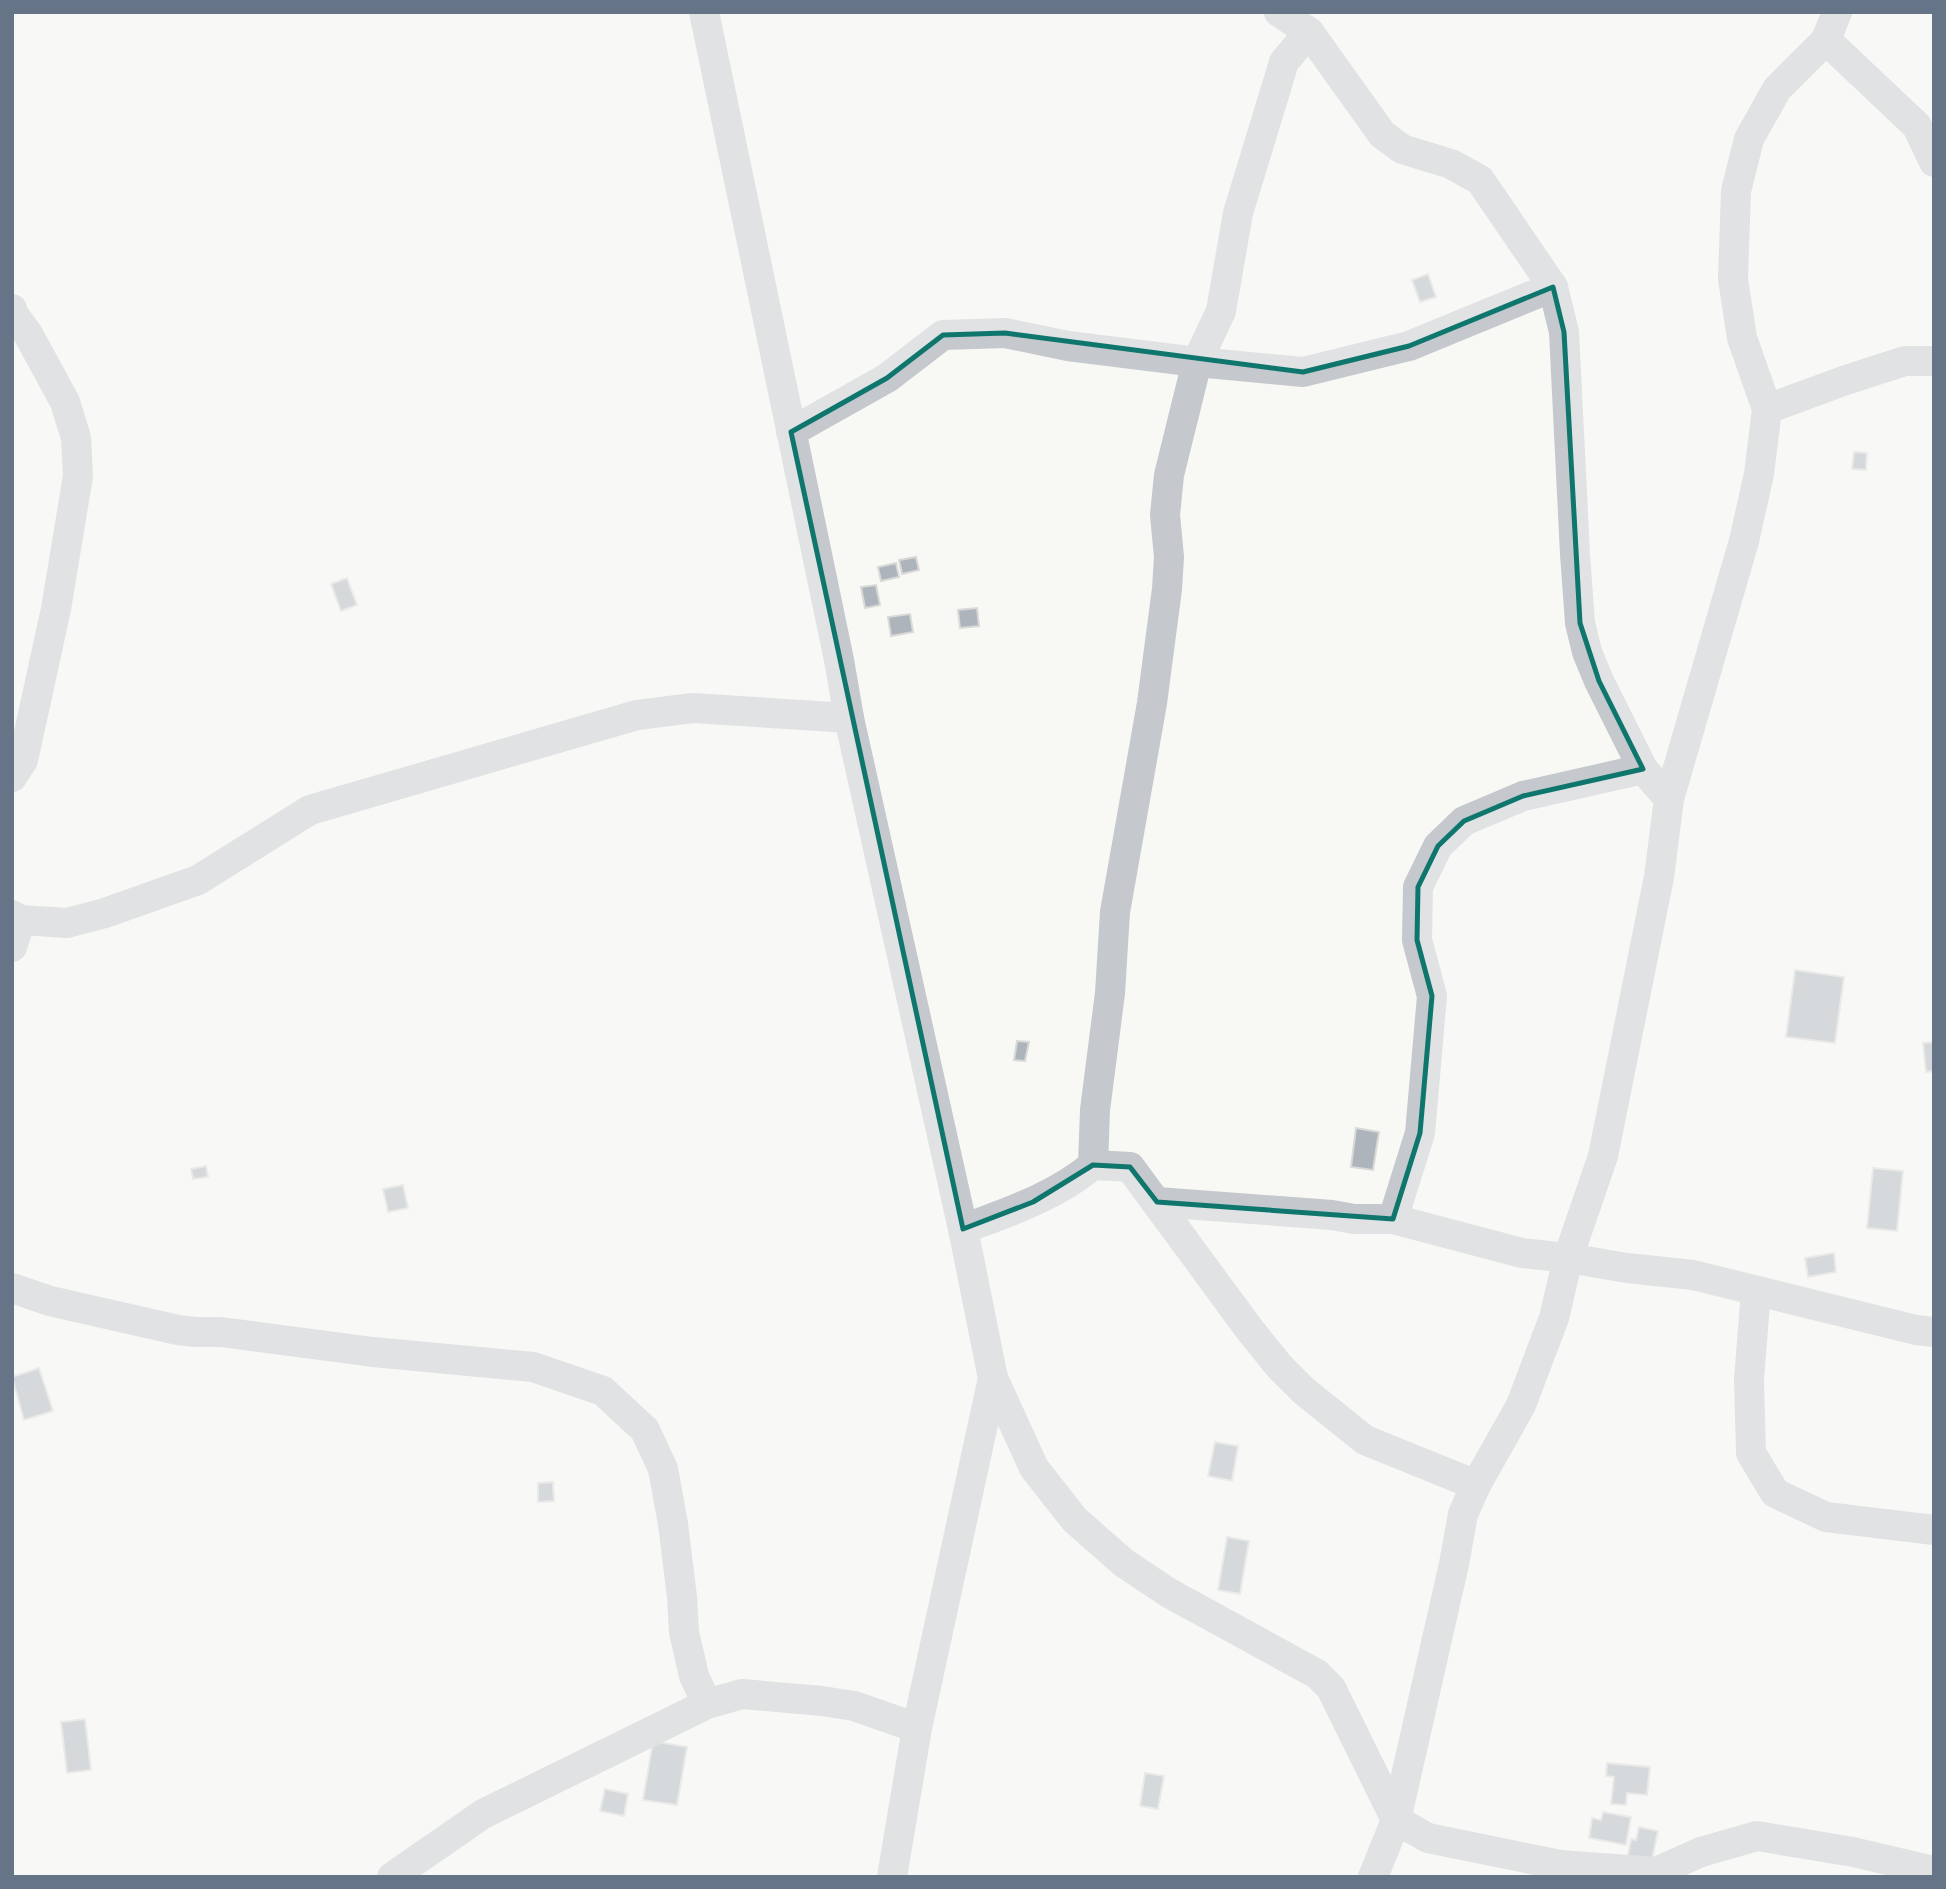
<svg xmlns="http://www.w3.org/2000/svg" width="1946" height="1889" viewBox="0 0 1946 1889" font-family="Poppins,sans-serif">
  <rect width="100%" height="100%" fill="#f8f8f5"/>
  <!-- building -->
  <g fill="#adb4bb" stroke="#d9d9d7" stroke-width="2">
    <path d="M1428,274l8,23 -16,5 -8,-22z"/>
    <path d="M1854,452l13,1 -1,17 -14,-1z"/>
    <path d="M916,557l3,13 -17,4 -3,-14z"/>
    <path d="M896,563l3,14 -18,4 -3,-14z"/>
    <path d="M347,578l10,27 -16,6 -10,-27z"/>
    <path d="M876,585l4,20 -15,3 -4,-21z"/>
    <path d="M977,608l2,18 -19,2 -2,-18z"/>
    <path d="M910,614l3,18 -22,4 -3,-19z"/>
    <path d="M1795,970l49,7 -9,66 -49,-6z"/>
    <path d="M1017,1041l12,1 -4,19 -11,-1z"/>
    <path d="M1934,1042v29l-8,1 -3,-29z"/>
    <path d="M1356,1128l23,4 -6,38 -22,-3z"/>
    <path d="M206,1166l2,11 -15,2 -2,-10z"/>
    <path d="M1873,1168l30,3 -6,60 -30,-3z"/>
    <path d="M403,1185l5,23 -20,4 -5,-23z"/>
    <path d="M1834,1253l2,19 -28,5 -3,-19z"/>
    <path d="M39,1368l14,43 -29,9 -12,-43z"/>
    <path d="M1215,1442l23,4 -6,35 -24,-5z"/>
    <path d="M553,1482l1,19 -16,1v-19z"/>
    <path d="M1227,1537l22,4 -9,53 -22,-4z"/>
    <path d="M85,1719l6,51 -24,3 -6,-51z"/>
    <path d="M653,1741l34,6 -10,58 -34,-5z"/>
    <path d="M1607,1763l43,4 -3,28 -20,-2 -1,12 -15,-1 3,-27 -8,-1z"/>
    <path d="M1145,1773l19,3 -6,33 -18,-3z"/>
    <path d="M605,1789l23,5 -4,22 -24,-5z"/>
    <path d="M1603,1812l28,5 -5,28 -37,-7 3,-20 9,2z"/>
    <path d="M1639,1827l19,4 -7,34 -24,-5 4,-21 5,1z"/>
  </g>
  <g fill="none" stroke-linecap="round" stroke-linejoin="round">
    <!-- minor -->
    <g stroke="#c5c8cc" stroke-width="30">
      <path d="M704,12l135,648 10,58 114,511 30,149 41,90 41,52 49,43 45,30 148,81 14,14 65,132 32,18 132,27 96,7 45,-20 56,-16 96,16 81,19"/>
      <path d="M1279,12l30,20 73,102 20,15 49,15 29,16 73,107 11,45 11,222 5,69 7,29 12,29 44,88 26,30"/>
      <path d="M1826,40l91,86 17,36"/>
      <path d="M12,309l2,6 14,19 37,68 11,36 2,38 -22,133 -33,151 -11,17"/>
      <path d="M1767,409l79,-29 59,-19h29"/>
      <path d="M791,432l96,-54 56,-43 62,-2 63,13 129,16 106,10 106,-26 144,-59"/>
      <path d="M12,915l9,5 46,3 38,-10 93,-33 112,-70 327,-95 56,-7 156,10"/>
      <path d="M12,947l9,-27"/>
      <path d="M1093,1165l2,-55 15,-117 5,-81 37,-209 15,-114 2,-32 -4,-42 4,-40 28,-113 24,-51 17,-98 46,-151 25,-30"/>
      <path d="M1157,1202l175,13 22,4h39l129,34 46,5 59,10 66,7 223,55 18,2"/>
      <path d="M1393,1219l27,-86 12,-137 -15,-56 1,-53 20,-41 26,-25 59,-25 120,-27"/>
      <path d="M963,1229c45,-17 92,-32 130,-64l37,2 120,163 29,36 25,25 61,49 111,45"/>
      <path d="M12,1288l38,13 128,29 17,2h26l152,20 160,15 70,24 42,39 18,39 10,55 9,73 2,35 10,44 13,28"/>
      <path d="M1756,1291l-7,88 2,74 24,40 51,24 108,13"/>
      <path d="M392,1877l91,-63 224,-110 35,-10 80,7 32,5 63,22"/>
      <path d="M892,1877l25,-149 76,-350"/>
      <path d="M1373,1877l23,-57 58,-256 9,-50 13,-29 45,-80 33,-87 14,-60 35,-102 56,-279 10,-78 75,-258 15,-67 8,-65 -25,-71 -9,-59 3,-88 13,-52 28,-50 49,-49 11,-28"/>
    </g>
  </g>
  <!-- marked area -->
  <path d="M0 0H1946V1889H0ZM1553,287l11,45 16,291 19,58 44,88 -120,27 -59,25 -26,25 -20,41 -1,53 15,56 -12,137 -27,86 -236,-17 -27,-35 -37,-2 -60,37 -70,27 -172,-797 96,-54 56,-43 62,-2 298,39 106,-26z" fill="#f8f8f5" fill-opacity=".55" fill-rule="evenodd"/>
  <path fill="none" stroke="#0f766e" stroke-width="5" stroke-linejoin="round" d="M1553,287l11,45 16,291 19,58 44,88 -120,27 -59,25 -26,25 -20,41 -1,53 15,56 -12,137 -27,86 -236,-17 -27,-35 -37,-2 -60,37 -70,27 -172,-797 96,-54 56,-43 62,-2 298,39 106,-26z"/>
  <!-- border -->
  <rect width="1946" height="1889" fill="none" stroke="#657587" stroke-width="28"/>
</svg>
